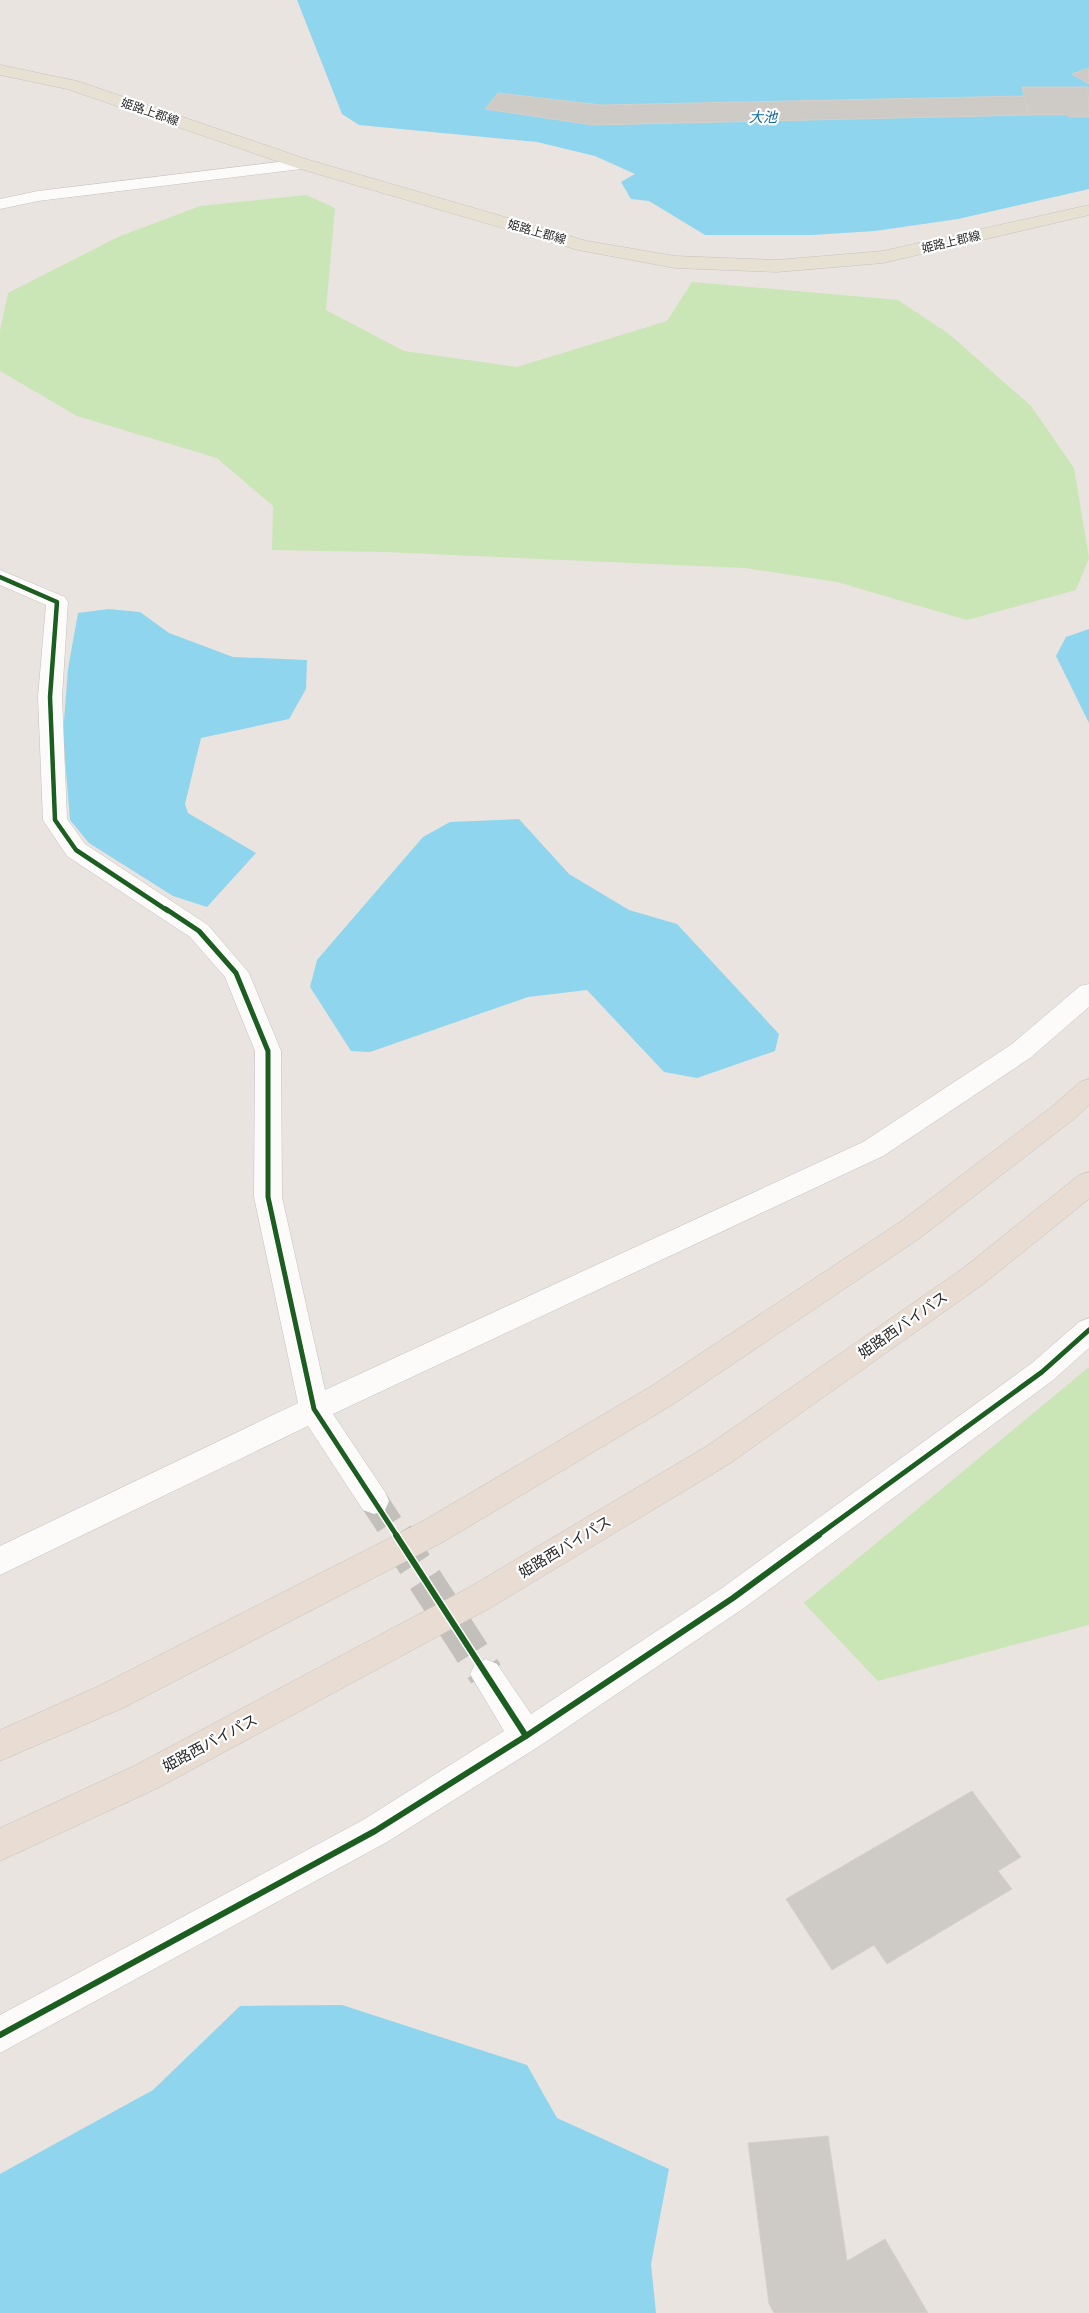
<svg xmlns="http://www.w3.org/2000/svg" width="1089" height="2313" viewBox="0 0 1089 2313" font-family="'Nunito Sans','Noto Sans JP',sans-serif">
  <rect width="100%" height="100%" fill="#e9e4df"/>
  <!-- green -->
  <g fill="#cae5b6">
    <path d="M306,195l29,13 -9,102 78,41 113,16 150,-46 25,-39 206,18 51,34 82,72 43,62 15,90 -13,32 -109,30 -130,-38 -92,-14 -360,-16 -113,-2 1,-44 -56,-48 -140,-42 -77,-45v-40l8,-38 110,-56 82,-31z"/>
    <path d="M1089,1367v258l-211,56 -74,-78z"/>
  </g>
  <!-- water -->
  <g fill="#8fd5ee">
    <path d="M297,0h792v189l-131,30 -83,12 -63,4h-107l-56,-34 -18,-2 -10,-17 14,-8 -40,-18 -58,-14 -178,-17 -17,-11z"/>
    <path d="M109,609l31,3 29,21 64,24 74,3 -1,29 -17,30 -88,19 -16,66 3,9 68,40 -49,54 -34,-11 -84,-53 -19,-23 -7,-86 5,-65 10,-56z"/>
    <path d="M1089,629v94l-33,-67 10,-19z"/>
    <path d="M519,819l50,55 60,36 48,14 102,110 -4,17 -78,27 -33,-6 -77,-82 -59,7 -158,55 -19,-1 -41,-64 7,-27 106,-123 27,-15z"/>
    <path d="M342,2005l185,60 30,53 112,51 -18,95 5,49h-656v-139l153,-84 87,-84z"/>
  </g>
  <!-- building -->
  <g fill="#cecac6" stroke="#d4d0cb">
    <path d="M1089,68v16l-17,-10z"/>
    <path d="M1022,87h66l1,30h-20l-1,-2h-39z"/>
    <path d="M498,93l103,12 423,-9 5,19 -436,10 -108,-16z"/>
    <path d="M972,1791l49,66 -23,14 14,18 -125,75 -13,-19 -42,25 -46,-71z"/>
    <path d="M828,2136l19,125 38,-22 43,74h-154l-5,-9 -21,-161z"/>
  </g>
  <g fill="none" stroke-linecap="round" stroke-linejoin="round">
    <!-- minor-tunnel-far1 -->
    <path stroke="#c3bfbb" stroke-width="28" stroke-dasharray="28 14" stroke-linecap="butt" d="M374,1501l23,35"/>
    <!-- minor-tunnel -->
    <path stroke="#c3bfbb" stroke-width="35" stroke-dasharray="35 18" stroke-linecap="butt" d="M396,1535l90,139"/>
    <!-- minor casing -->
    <g stroke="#c2c0c1" stroke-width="1">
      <g id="minor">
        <path d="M303,159l6,1 3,4 -3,4 -271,33 -38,8v-10l38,-8z"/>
        <path d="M0,570l65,27 3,5 -6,95 5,122 18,25 123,81 41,48 32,78 1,146 43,193 538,-248 149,-98 68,-58 9,-2v23l-59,51 -147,98 -550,258 52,78 4,9 -4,9 -11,4 -11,-4 -55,-84 -308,149v-29l298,-143 -44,-206 1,-146 -30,-74 -35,-40 -123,-81 -24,-36 -5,-123 8,-92 -46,-20z"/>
        <path d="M1089,1318v30l-37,33 -308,227 -206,139 -151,95 -387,211v-38l363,-195 141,-89 -34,-57 5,-10 11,-5 11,5 34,50 191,-126 310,-225 47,-41z"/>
      </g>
    </g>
    <!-- major casing -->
    <g stroke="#c4c3c1" stroke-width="1">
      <path id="major" d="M0,65l77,16 232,79 278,81 88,15 102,4 106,-9 206,-46v10l-206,48 -106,9 -102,-4 -97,-18 -281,-82 -230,-79 -67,-14z"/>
    </g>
    <!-- highway casing -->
    <g stroke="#c4c3c1" stroke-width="1">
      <g id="highway">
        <path d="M1089,1079v26l-15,14 -154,119 -248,167 -227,136 -322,167 -123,53v-31l99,-44 324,-165 227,-134 250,-165 154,-117 26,-23z"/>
        <path d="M1089,1172v27l-107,86 -253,179 -239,144 -332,180 -158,73v-33l134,-62 334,-178 239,-142 255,-177 117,-94z"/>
      </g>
    </g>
    <!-- minor -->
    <use href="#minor" fill="#fcfbfa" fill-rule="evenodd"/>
    <!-- major -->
    <use href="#major" fill="#e6e1d2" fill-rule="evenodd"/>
    <!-- highway -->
    <use href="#highway" fill="#e9dcd2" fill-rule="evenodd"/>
    <!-- cycleway-far2 casing -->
    <g stroke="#fff" stroke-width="7">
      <path id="cycleway-far2" d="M0,577l57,25 -7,95 5,123 21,30 92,61"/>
    </g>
    <!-- cycleway-far1 casing -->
    <g stroke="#fff" stroke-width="8">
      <g id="cycleway-far1">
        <path d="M166,909l33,22 37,42 32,78v146l46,212 83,127"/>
        <path d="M817,1536l225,-164 47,-42"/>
      </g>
    </g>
    <!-- cycleway casing -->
    <g stroke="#fff" stroke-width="9">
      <g id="cycleway">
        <path d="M396,1535l130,201"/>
        <path d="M0,2035l375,-204 151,-95 207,-138 86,-63"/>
      </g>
    </g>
    <!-- cycleway-far2 -->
    <use href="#cycleway-far2" stroke="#1b5e20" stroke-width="4.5"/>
    <!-- cycleway-far1 -->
    <use href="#cycleway-far1" stroke="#1b5e20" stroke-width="5"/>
    <!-- cycleway -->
    <use href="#cycleway" stroke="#1b5e20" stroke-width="6"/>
  </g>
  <g text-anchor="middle" stroke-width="4.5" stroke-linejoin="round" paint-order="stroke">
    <!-- far-street labels -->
    <g font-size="12" fill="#2a2a2a" stroke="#fff">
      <text transform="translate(150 112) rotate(19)" y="4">姫路上郡線</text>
      <text transform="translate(537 232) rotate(16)" y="4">姫路上郡線</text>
      <text transform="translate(951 242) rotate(-13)" y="4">姫路上郡線</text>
    </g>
    <!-- far-water labels -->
    <g font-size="14" font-style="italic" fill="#086aa0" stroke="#fff">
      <text x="763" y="122">大池</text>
    </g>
    <!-- street labels -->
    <g font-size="15" fill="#2a2a2a" stroke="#fff">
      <text transform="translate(903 1325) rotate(-35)" y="5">姫路西バイパス</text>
      <text transform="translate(565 1547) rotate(-31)" y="5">姫路西バイパス</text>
      <text transform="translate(210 1743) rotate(-28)" y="5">姫路西バイパス</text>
    </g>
  </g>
</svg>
